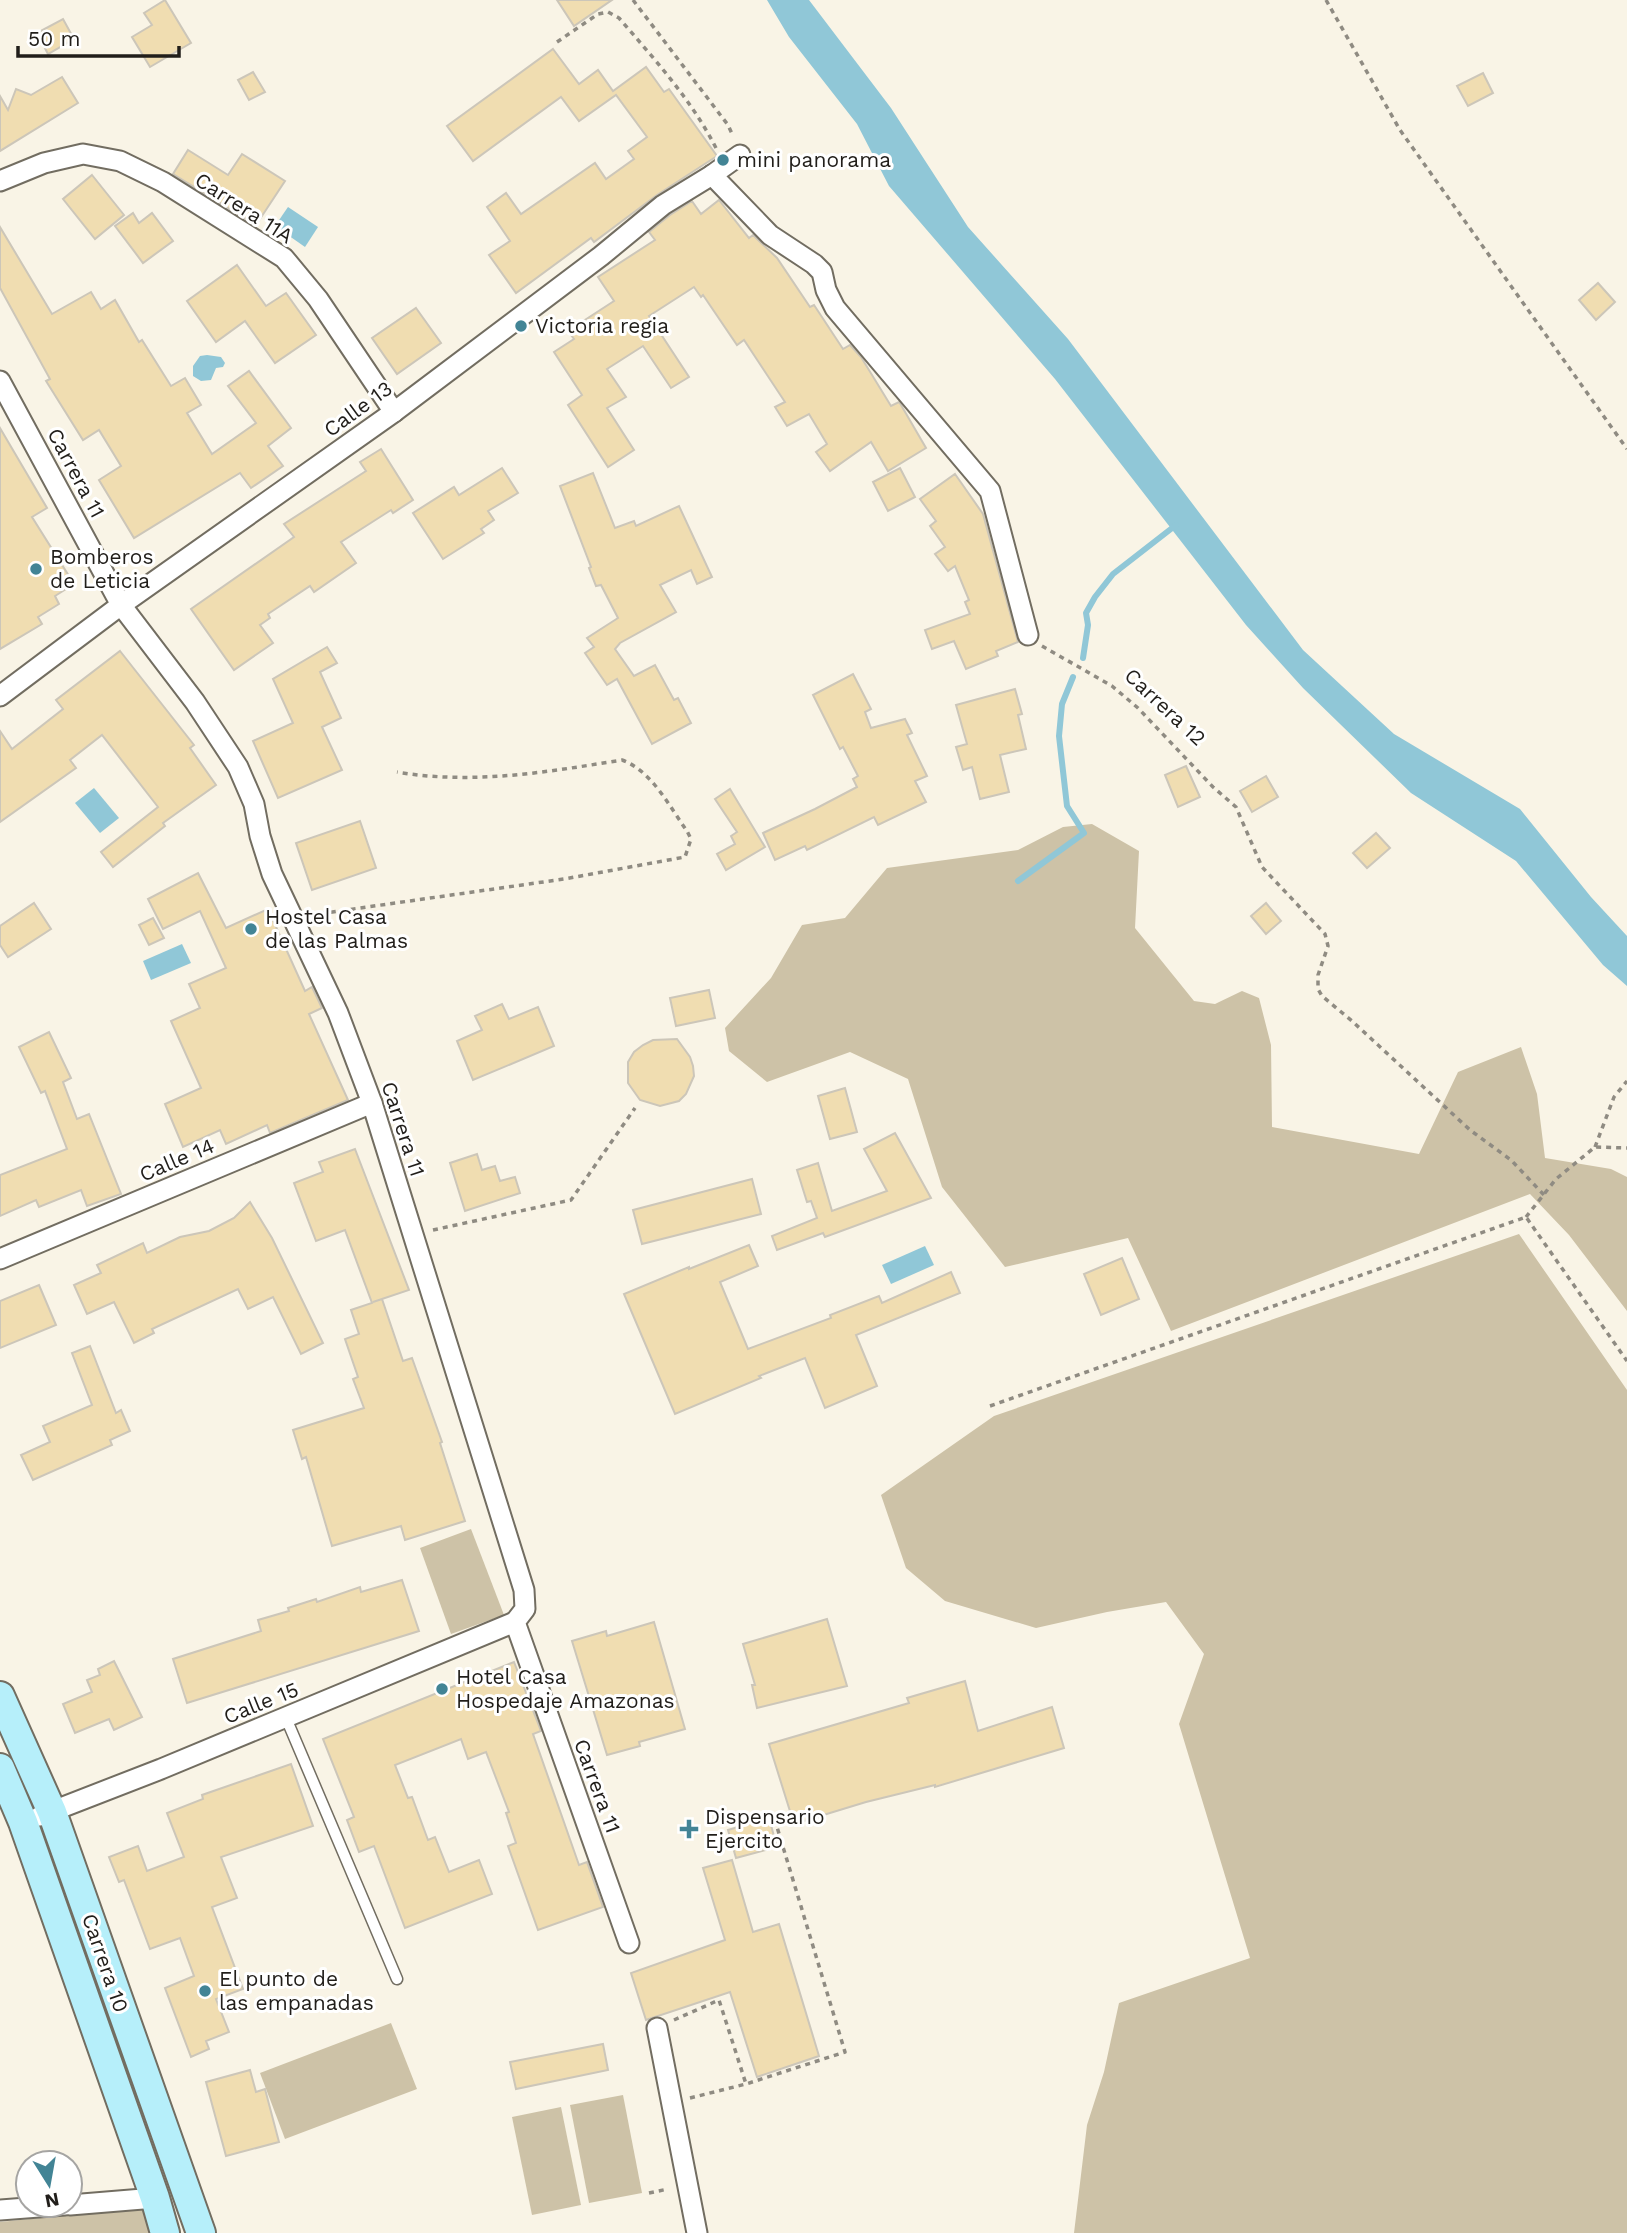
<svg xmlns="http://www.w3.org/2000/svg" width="1627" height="2233" viewBox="0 0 1627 2233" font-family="'Work Sans',sans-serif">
  <rect width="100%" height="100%" fill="#f9f4e6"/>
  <!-- green -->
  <g fill="#cdc2a7">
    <path d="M1092,824l47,27 -4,77 59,73 21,3 27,-13 17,7 12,47 1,82 147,27 39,-82 63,-25 16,47 8,64 66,11 16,8v134l-58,-76 -39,-41 -359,137 -43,-93 -123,29 -63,-80 -34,-108 -58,-27 -83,30 -38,-31 -4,-23 46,-50 31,-53 43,-7 42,-50 131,-18 45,-23z"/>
    <path d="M1519,1234l108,156v843h-553l13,-108 17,-53 15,-69 131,-45 -71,-234 25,-70 -38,-52 -59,10 -71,16 -91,-27 -39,-33 -25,-73 113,-79z"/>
    <path d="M471,1529l33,86 -53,19 -31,-86z"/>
    <path d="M391,2023l26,66 -132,50 -25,-66z"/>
    <path d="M623,2095l19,98 -53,10 -19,-98z"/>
    <path d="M561,2107l20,98 -49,10 -20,-98z"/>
    <path d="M150,2207l6,26h-156v-11z"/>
  </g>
  <!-- water -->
  <g fill="#90c7d7">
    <path d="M767,0h42l82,108 77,119 100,112 235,311 91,84 126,75 71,88 36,39v50l-24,-21 -87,-104 -105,-68 -108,-105 -57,-63 -191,-246 -166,-193 -32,-62 -68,-87z"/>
    <path d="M288,207l30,20 -13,20 -30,-21z"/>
    <path d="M207,355l14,2 4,6 -2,4 -7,1 -5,12 -10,1 -8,-5v-10l7,-10z"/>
    <path d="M94,788l25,30 -19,15 -25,-30z"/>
    <path d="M182,944l9,19 -40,17 -8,-19z"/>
    <path d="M925,1246l9,19 -43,19 -9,-19z"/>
  </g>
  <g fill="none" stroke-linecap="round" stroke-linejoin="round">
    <!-- stream -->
    <g stroke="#90c7d7" stroke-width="6">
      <path d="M1083,658l5,-33 -2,-12 9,-16 18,-23 63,-49"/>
      <path d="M1018,881l66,-48 -17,-27 -8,-70 3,-32 11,-27"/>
    </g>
  </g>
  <!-- building -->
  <g fill="#f0ddb1" stroke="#ccc6b9" stroke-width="2">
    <path d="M165,0l26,43 -41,24 -18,-30 20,-12 -8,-12z"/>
    <path d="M557,0h55l-38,26z"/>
    <path d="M63,19l11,20 -26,15 -11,-21z"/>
    <path d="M553,49l26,35 19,-14 15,21 33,-24 18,25 5,-3 48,67 -60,39 -63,47 -3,-4 -75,55 -27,-38 21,-14 -23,-34 19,-14 15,21 74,-51 11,16 28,-20 -6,-8 19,-14 -31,-42 -37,26 -18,-24 -88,64 -26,-35z"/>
    <path d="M253,72l12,20 -16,8 -11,-20z"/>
    <path d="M1483,73l10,20 -25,13 -11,-20z"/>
    <path d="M62,77l16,26 -78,48v-55l8,14 8,-21 15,6z"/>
    <path d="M188,150l40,25 14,-21 43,27 -29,44 -83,-51z"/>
    <path d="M92,175l32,40 -29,24 -32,-40z"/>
    <path d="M719,200l30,38 4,-3 24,23 33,49 4,-2 29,44 7,-4 11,12 30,49 8,-4 2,3 25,43 -38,23 -17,-29 -41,29 -14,-19 11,-8 -18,-30 -22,12 -12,-19 10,-5 -41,-62 -7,5 -34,-50 -2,2 -7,-10 -45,29 40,61 -18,11 -28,-42 -36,23 19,28 -19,11 27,42 -26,17 -40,-62 14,-10 -28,-43 20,-13 -6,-8 46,-30 -16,-24 57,-37 -6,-8 21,-17 22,-14 9,13z"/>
    <path d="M133,213l6,10 13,-10 21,28 -30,22 -28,-37z"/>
    <path d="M0,227l52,87 39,-22 10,17 14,-9 24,42 3,-2 29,46 14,-8 16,27 -14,8 25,41 44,-31 -28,-37 21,-15 42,57 -23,18 15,20 -32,22 -11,-15 -106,65 -35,-58 22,-14 -22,-36 -16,10 -37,-59 4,-2 -50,-91z"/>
    <path d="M237,265l29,41 20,-13 30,42 -41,28 -30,-42 -29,21 -29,-41z"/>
    <path d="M1598,283l17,19 -19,18 -17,-20z"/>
    <path d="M416,308l25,35 -44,31 -25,-36z"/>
    <path d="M0,428l47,80 -15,9 42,67 -19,12 4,8 -21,13 4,7 -42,25z"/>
    <path d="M381,449l32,51 -20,13 -2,-3 -50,32 15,21 -42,29 -4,-6 -42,28 2,4 -10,7 13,18 -39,27 -43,-61 103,-72 -10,-13 82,-53 -6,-9z"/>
    <path d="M502,468l16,25 -30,18 6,9 -13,9 3,4 -41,26 -30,-46 41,-26 5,8z"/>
    <path d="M900,468l15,29 -27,14 -15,-29z"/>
    <path d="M593,473l22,55 19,-7 2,5 43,-20 33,71 -15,7 -6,-14 -31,15 16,27 -56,31 -5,6 19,27 21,-11 19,35 4,-2 13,25 -39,21 -35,-65 -10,6 -22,-32 9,-6 -7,-9 31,-20 -17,-33 -5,1 -7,-18 2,-1 -31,-81z"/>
    <path d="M955,474l28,40 35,128 -22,9 2,5 -32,13 -12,-28 -22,8 -7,-19 45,-16 -5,-12 4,-2 -14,-34 -7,5 -13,-17 10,-7 -15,-21 6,-5 -16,-22z"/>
    <path d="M327,647l10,16 -17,9 21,46 -19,9 20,43 -64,28 -25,-57 40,-18 -20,-44z"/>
    <path d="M120,651l74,94 -4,3 26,37 -53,38 2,3 -52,41 -12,-15 57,-45 -56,-72 -32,25 6,8 -76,54v-91l12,18 51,-40 -7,-9z"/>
    <path d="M853,674l18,35 -6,3 6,16 34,-9 7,14 -5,2 20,41 -12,5 11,21 -48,23 -4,-8 -67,33 -2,-4 -30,14 -12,-27 52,-24 42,-22 -4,-8 5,-3 -15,-29 -3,2 -27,-54z"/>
    <path d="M1015,689l7,25 -4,1 8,34 -26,6 9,37 -29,7 -8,-32 -9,3 -7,-23 11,-3 -11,-39z"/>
    <path d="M1186,766l14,31 -22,10 -13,-32z"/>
    <path d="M1266,776l12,21 -26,15 -12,-21z"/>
    <path d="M730,789l35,58 -39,23 -9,-16 18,-10 -4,-8 6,-4 -22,-33z"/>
    <path d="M360,821l16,47 -64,22 -16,-47z"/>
    <path d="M1376,833l14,15 -23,20 -14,-15z"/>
    <path d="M198,873l28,55 42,-19 37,82 7,-4 10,21 -13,6 39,86 -78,33 -3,-8 -41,19 -6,-14 -37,17 -18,-43 36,-16 -30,-67 29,-13 -11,-24 37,-16 -26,-57 -37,18 -15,-30z"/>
    <path d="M34,903l17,26 -43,28 -8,-12v-19z"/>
    <path d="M1266,903l15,18 -15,13 -15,-18z"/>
    <path d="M153,918l11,20 -15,7 -10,-20z"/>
    <path d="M709,990l6,28 -39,8 -6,-28z"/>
    <path d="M502,1004l7,15 29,-12 16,39 -81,34 -16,-39 25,-11 -7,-14z"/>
    <path d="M49,1032l22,46 -8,4 14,37 12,-5 32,80 -34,12 -6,-16 -42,17 -3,-7 -36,16v-41l67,-26 -22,-58 -4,2 -22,-46z"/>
    <path d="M677,1039l13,18 3,9 1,10 -8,18 -7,7 -19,5 -20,-6 -12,-17v-21l6,-10 9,-7 10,-5z"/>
    <path d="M845,1088l12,44 -27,7 -12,-43z"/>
    <path d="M895,1133l36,65 -106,39 -2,-4 -46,17 -5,-14 45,-18 -6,-17 -4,1 -10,-32 21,-7 14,48 55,-20 -23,-42z"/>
    <path d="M355,1149l54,141 -36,12 9,-3 21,62 9,-3 30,84 -2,1 25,78 -60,19 -4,-14 -69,20 -26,-89 -4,2 -9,-29 71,-22 -11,-29 5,-2 -13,-38 14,-5 -8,-24 21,-7 -27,-73 -29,11 -22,-58 29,-11 -4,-10z"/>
    <path d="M477,1154l5,16 13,-4 5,15 15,-4 5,16 -55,18 -15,-48z"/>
    <path d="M752,1179l9,35 -119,30 -9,-34z"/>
    <path d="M250,1202l22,36 51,105 -22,11 -28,-57 -25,12 -10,-20 -86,40 2,4 -20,10 -20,-41 -27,12 -13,-29 27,-12 -4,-8 46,-22 4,10 33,-16 29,-6 25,-13z"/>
    <path d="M749,1245l9,21 -38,16 28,67 83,-31 -1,-3 49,-19 3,7 69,-31 9,21 -104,42 21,51 -52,22 -20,-50 -46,18 2,2 -86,36 -51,-120 65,-27v2z"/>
    <path d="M1122,1258l17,41 -38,16 -17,-41z"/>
    <path d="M39,1285l17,40 -56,23v-47z"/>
    <path d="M90,1346l26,67 5,-3 9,21 -20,9 2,5 -79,35 -12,-25 29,-13 -7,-16 49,-21 -20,-52z"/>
    <path d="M402,1580l17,51 -232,72 -14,-44 88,-28 -3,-11 31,-9 -1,-3 28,-9 1,3 43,-15 1,5z"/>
    <path d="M827,1619l20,67 -90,22 -5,-23h3l-12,-41z"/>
    <path d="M654,1622l31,107 -46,13 1,4 -33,9 -35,-114 34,-10 1,5z"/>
    <path d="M114,1661l28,56 -28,13 -5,-11 -34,14 -12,-29 29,-12 -5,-12 13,-5 -2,-6z"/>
    <path d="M514,1662l27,69 -8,3 46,131 8,-3 16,45 -65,23 -30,-84 8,-3 -10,-30 3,-1 -23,-60 -18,7 -7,-20 -66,26 13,33 4,-1 16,43 7,-3 14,35 30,-12 13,34 -87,34 -31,-82 -15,6 -12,-32 7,-3 -31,-78z"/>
    <path d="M965,1681l13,50 74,-24 12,41 -129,39v-2l-69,17 -72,22 -25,-80 140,-41 -2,-5z"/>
    <path d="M291,1764l22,62 -92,31 16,41 -25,9 31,82 -27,10 13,33 -23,9 3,8 -18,8 -26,-69 29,-12 -14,-38 -30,11 -26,-69 -5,2 -10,-25 29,-11 9,25 37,-14 -17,-44 36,-14 -1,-4z"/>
    <path d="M769,1818l8,29 -41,11 -8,-28z"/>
    <path d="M732,1860l21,72 26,-8 40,132 -62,21 -27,-85 -84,28 -15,-47 94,-33 -22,-72z"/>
    <path d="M603,2044l5,26 -92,19 -6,-27z"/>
    <path d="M250,2070l6,22 9,-3 14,53 -53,14 -20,-74z"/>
  </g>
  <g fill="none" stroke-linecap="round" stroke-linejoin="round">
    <!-- lane casing -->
    <g stroke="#726d61" stroke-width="13">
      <path id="lane" d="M286,1718l111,261"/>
    </g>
    <!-- street casing -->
    <g stroke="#726d61" stroke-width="23">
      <g id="street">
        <path d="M712,175l58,60 44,29 8,8 4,18 9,18 155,183 38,144"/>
        <path d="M0,181l44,-18 39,-9 37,7 43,21 121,76 34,41 76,113"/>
        <path d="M0,381l121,224 74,97 43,65 16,37 6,32 12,38 66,139 34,90 152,487 1,19 -10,13 114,321"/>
        <path d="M0,696l121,-91 273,-193 207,-156 62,-51 49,-30 28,-20"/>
        <path d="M0,1259l372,-156"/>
        <path d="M40,1816l121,-47 354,-147"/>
        <path d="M657,2028l40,205"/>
        <path d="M70,2205l85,-7"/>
        <path d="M0,2210l65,-5"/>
      </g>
    </g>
    <!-- secondary casing -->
    <g stroke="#726d61" stroke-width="32">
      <g id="secondary">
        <path d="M0,1696l52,116 149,421"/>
        <path d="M0,1768l23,54 132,376 10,35"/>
      </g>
    </g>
    <!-- path -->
    <g stroke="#8f8b82" stroke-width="3.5" stroke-dasharray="5 5" stroke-linecap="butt">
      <path d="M633,0l95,125 5,11"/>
      <path d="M1326,0l74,130 227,319"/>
      <path d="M557,42l41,-28 10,-2 11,6c36,42 72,81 97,130"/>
      <path d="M1042,646l70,40 26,22 75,79 23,20 26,60 63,67 3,12 -10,29v14l4,7 30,25 118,109 41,30 33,35"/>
      <path d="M311,915l253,-36 121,-22 6,-18 -4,-8c-18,-25 -35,-60 -65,-71 -75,12 -149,25 -225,12"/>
      <path d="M1595,1147l19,-50 13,-16"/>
      <path d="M1526,1217l30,-38 39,-32 32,1"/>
      <path d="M433,1230l138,-30 64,-92"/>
      <path d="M990,1406l536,-189 101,144"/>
      <path d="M674,2020l45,-20 27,84"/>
      <path d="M690,2098l56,-14 99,-32 -68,-225"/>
      <path d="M649,2193l19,-4"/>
    </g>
    <!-- lane -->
    <use href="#lane" stroke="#fff" stroke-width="10"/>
    <!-- street -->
    <use href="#street" stroke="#fff" stroke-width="19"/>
    <!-- secondary -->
    <use href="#secondary" stroke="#b6effa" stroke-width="28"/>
  </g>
  <!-- markers -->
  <g fill="#428495" stroke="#fff" stroke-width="2.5">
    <circle cx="723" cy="160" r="7"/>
    <circle cx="521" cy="326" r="7"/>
    <circle cx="36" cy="569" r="7"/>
    <circle cx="251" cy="929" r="7"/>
    <circle cx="442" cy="1689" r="7"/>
    <path d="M685.5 1818.5h7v7h7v7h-7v7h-7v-7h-7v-7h7z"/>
    <circle cx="205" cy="1991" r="7"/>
  </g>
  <g text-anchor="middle" stroke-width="6" stroke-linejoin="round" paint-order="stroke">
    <!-- poi labels -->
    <g font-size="21" fill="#211e1a" stroke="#fff" text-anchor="start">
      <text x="737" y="167">mini panorama</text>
      <text x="535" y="333">Victoria regia</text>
      <text x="50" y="564">Bomberos<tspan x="50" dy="24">de Leticia</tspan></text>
      <text x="265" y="924">Hostel Casa<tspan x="265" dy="24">de las Palmas</tspan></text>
      <text x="456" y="1684">Hotel Casa<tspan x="456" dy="24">Hospedaje Amazonas</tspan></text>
      <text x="705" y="1824">Dispensario<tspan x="705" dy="24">Ejercito</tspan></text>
      <text x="219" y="1986">El punto de<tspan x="219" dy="24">las empanadas</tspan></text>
    </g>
    <!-- street labels -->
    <g font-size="21" fill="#211e1a" stroke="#fff">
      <text transform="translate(244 208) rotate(33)" y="7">Carrera 11A</text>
      <text transform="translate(358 409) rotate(-36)" y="7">Calle 13</text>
      <text transform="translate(76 473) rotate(62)" y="7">Carrera 11</text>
      <text transform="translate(1165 707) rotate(43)" y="7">Carrera 12</text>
      <text transform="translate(403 1129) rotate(72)" y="7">Carrera 11</text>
      <text transform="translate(177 1160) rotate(-23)" y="7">Calle 14</text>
      <text transform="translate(261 1703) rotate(-22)" y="7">Calle 15</text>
      <text transform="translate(597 1786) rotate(70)" y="7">Carrera 11</text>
      <text transform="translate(105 1963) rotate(71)" y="7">Carrera 10</text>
    </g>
  </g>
  <!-- north arrow -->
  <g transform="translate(49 2184) rotate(169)"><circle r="33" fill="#ffffff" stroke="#a6a5a3" stroke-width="2"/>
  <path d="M0-5L12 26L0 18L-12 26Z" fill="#428495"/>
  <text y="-10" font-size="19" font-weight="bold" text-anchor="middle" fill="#211e1a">N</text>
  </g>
  <!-- scale -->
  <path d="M18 46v10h161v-10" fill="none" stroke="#211e1a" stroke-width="3.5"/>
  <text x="28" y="46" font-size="21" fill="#211e1a" stroke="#ffffff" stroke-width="5" paint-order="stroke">50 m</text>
</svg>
